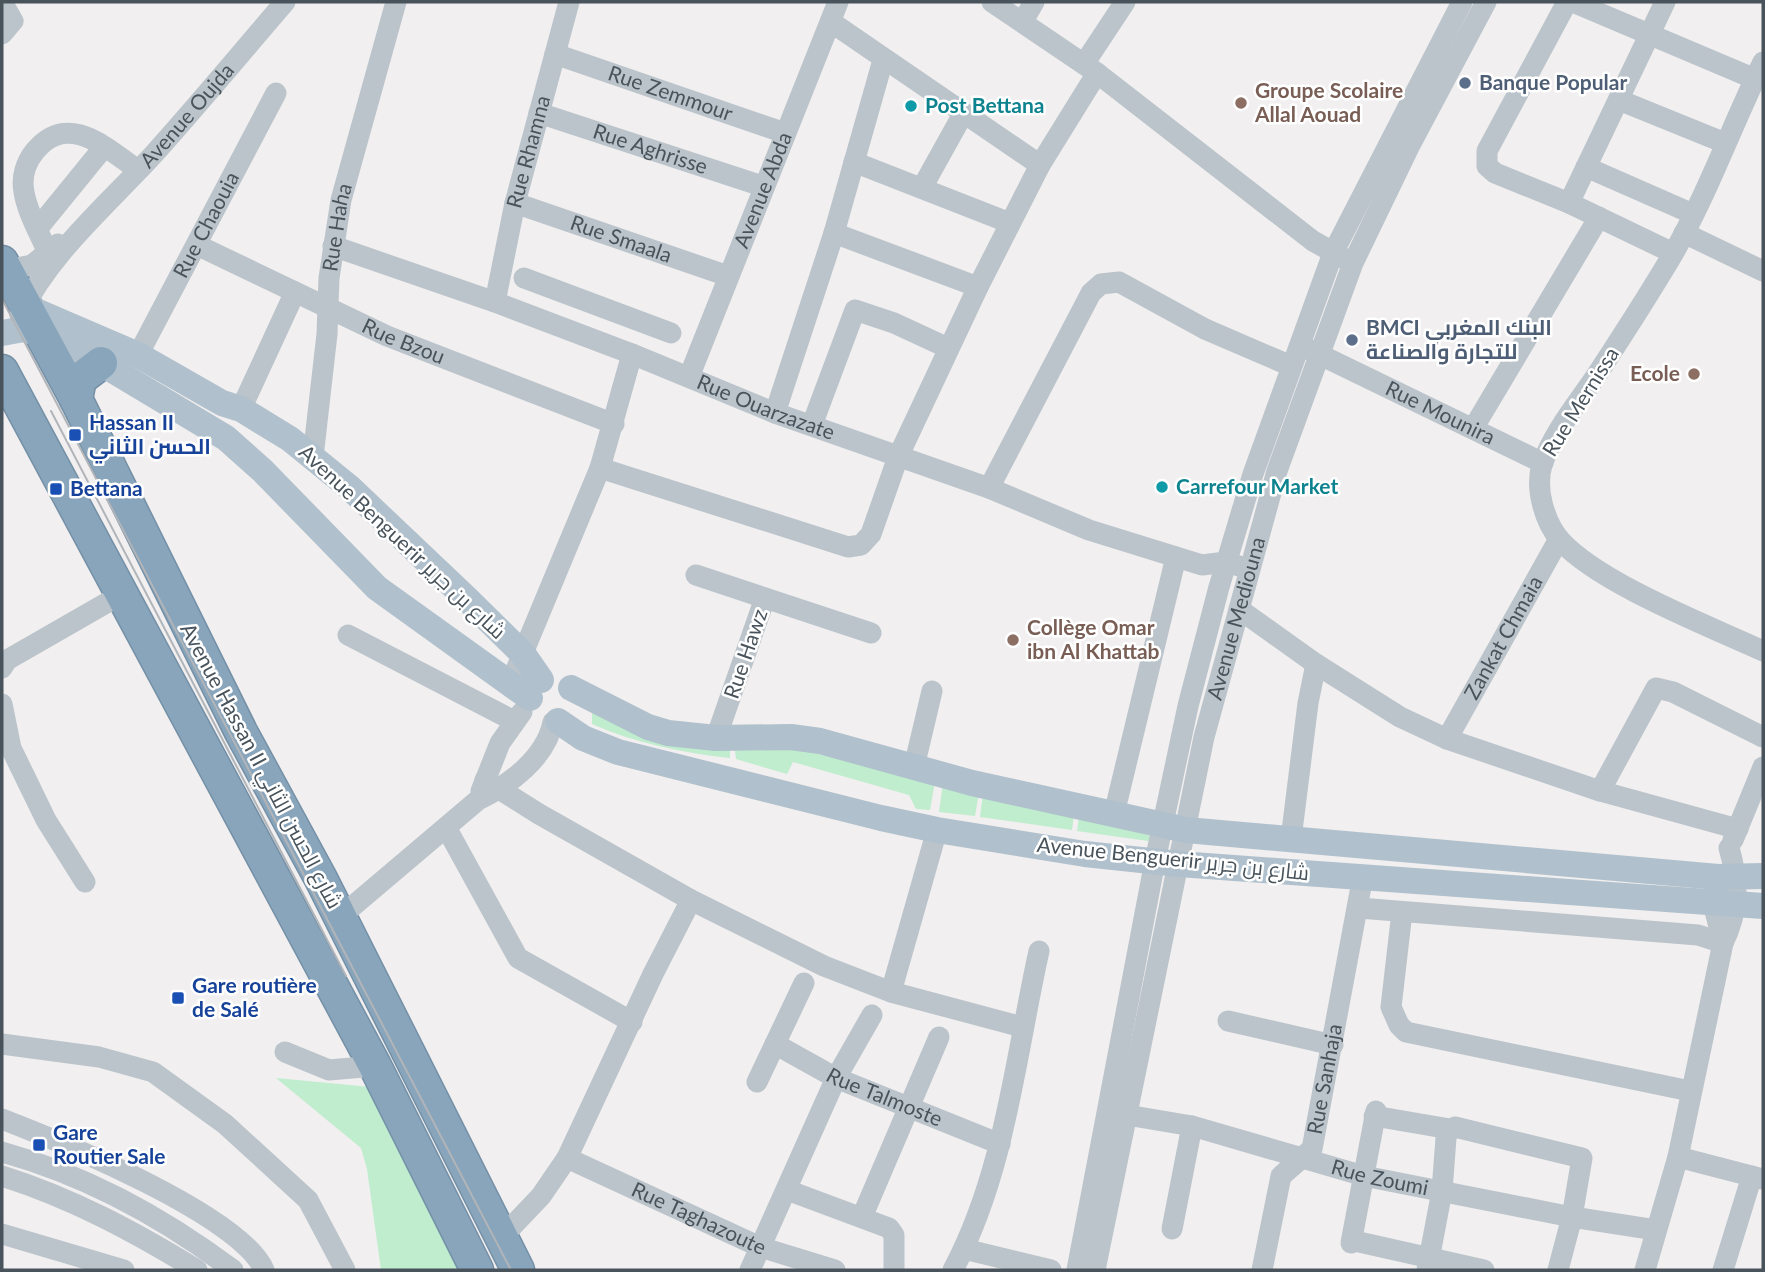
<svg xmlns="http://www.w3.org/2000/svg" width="1765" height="1272" viewBox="0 0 1765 1272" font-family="Lato,Cairo,sans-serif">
  <rect width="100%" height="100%" fill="#f1efef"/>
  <!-- green -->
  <g fill="#bfedce">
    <path d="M592,710l138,32v16c-47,-5 -95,-15 -138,-34z"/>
    <path d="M762,741l173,40 -5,29 -14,-1 -7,-14 -116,-33 -6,12 -51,-15 -2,-17z"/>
    <path d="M943,783l36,9 -4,24 -36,-4z"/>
    <path d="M983,793l91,22 -2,15 -92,-13z"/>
    <path d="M1079,816l76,21 -7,4 -71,-10z"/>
    <path d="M276,1078l105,10 93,182h-93l-14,-101 -6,-21z"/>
  </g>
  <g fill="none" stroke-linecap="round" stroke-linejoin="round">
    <!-- highway casing -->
    <g stroke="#7490a7" stroke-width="35">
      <g id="highway">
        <path d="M2,262l74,137 165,333 80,147 197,391"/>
        <path d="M2,371l373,695 102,204"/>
        <path d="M76,399l4,-20 21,-16"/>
      </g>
    </g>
    <!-- minor -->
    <g stroke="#bbc4cb" stroke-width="21">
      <path d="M992,2l105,71 216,168 32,18"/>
      <path d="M1567,2l-80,149v15l8,7 74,30 104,50"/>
      <path d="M1573,2l182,77"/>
      <path d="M1023,21l11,-19"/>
      <path d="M2,34l11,-13 -11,-19"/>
      <path id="s1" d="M555,54l230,79"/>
      <path d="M1763,62c-31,63 -55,131 -90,192 -25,42 -52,84 -79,125 -18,26 -42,56 -52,86 -7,23 2,56 18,75 38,43 149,86 203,111"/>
      <path d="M1084,64l41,-62"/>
      <path d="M1619,100l106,43"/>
      <path id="s2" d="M539,113l223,73"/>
      <path d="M854,162l156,61"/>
      <path d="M1040,165l57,-92"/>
      <path d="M1586,167l107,47"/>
      <path d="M923,186l40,-72"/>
      <path id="s3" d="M515,203l213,73"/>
      <path d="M1569,203l96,-201"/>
      <path d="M38,228l66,-81"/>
      <path d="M834,233l144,54"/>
      <path d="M1684,233l79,38"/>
      <path id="s4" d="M197,245l190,91 227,88"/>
      <path id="s5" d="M333,246l162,56 137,52 143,59 214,75 100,42 113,35 24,-3 13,4"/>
      <path d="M48,253c-8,-19 -21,-41 -24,-61 -3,-15 2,-30 11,-41 33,-40 71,-3 103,19"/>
      <path d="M6,270l26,-5 26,-21"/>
      <path d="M524,278l147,55"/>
      <path id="s6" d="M495,302l20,-99 54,-201"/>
      <path id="s7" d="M20,315c30,-62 87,-110 133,-160 45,-50 88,-102 132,-153"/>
      <path id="s8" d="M1306,348l237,115"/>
      <path id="s9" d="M138,355l138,-262"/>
      <path id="s10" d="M689,377l149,-375"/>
      <path d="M241,409l54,-117"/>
      <path d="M775,413l59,-180 49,-173"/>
      <path d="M812,425l43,-115 39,13 54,25"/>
      <path d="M1474,427l125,-210"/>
      <path id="s11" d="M313,457l14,-123 2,-56 12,-78 55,-198"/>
      <path d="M600,468l248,79 13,-2 10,-11 27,-77 80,-170 62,-122 -209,-143"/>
      <path d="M989,488l102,-195 10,-9 18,-2 86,47 86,37"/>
      <path d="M696,575l69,23 -49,140"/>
      <path d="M765,598l106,35"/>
      <path d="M1239,609l77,55 84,53 47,22 153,52 138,38"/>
      <path d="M348,635l166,86"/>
      <path d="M2,668l5,-8 115,-66"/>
      <path d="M511,682l89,-214 32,-114"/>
      <path d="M2,704l9,44 35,72 39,62"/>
      <path id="s12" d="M1447,739l112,-200"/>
      <path d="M914,767l18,-76"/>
      <path d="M485,780l54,34 152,86 133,66 67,26 131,35"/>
      <path d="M481,791l19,-48 22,-31"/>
      <path d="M1600,791l56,-103 17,4 90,45"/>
      <path d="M1114,814l62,-257"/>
      <path d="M447,829l71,129 114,64"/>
      <path d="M1291,839l17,-136 8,-39"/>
      <path d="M1733,840l30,-73"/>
      <path d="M1716,887l-3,16 10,40"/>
      <path d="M1359,908l339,27 25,8"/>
      <path d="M1402,912l-11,95 8,18 7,7 284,59"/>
      <path d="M340,917l138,-117c31,-15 68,-42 75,-78"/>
      <path d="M891,992l46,-162"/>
      <path d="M1228,1021l105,24"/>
      <path d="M2,1044l97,13 54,15 72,52 83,76 37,70"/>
      <path id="s13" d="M775,1044l61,34 164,66"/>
      <path d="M285,1052l44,18 46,-4"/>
      <path d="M757,1082l47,-99"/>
      <path id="s14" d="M1115,1113l77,13 172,50 208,41 84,13"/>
      <path d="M1374,1116l76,13"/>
      <path d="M2,1119c57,22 240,97 262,151"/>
      <path d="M2,1152c83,23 162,66 231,118"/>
      <path d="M1678,1157l85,22"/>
      <path id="s15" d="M567,1158l193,89 75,23"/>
      <path d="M2,1176c70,22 133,56 195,94"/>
      <path d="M787,1190l102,38 5,7v35"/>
      <path d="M862,1217l77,-180"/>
      <path d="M1172,1229l20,-103"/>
      <path d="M2,1234l122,36"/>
      <path d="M502,1237l39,-41 26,-38 86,-184 38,-74"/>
      <path d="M1359,1242l125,28"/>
      <path d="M1351,1243l25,-132"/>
      <path d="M964,1249l87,21"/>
      <path d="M750,1270l86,-192 36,-63"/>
      <path d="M953,1270c52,-98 62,-211 86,-319"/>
      <path d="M1077,1270l78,-409 33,-155 31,-119 34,-113 80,-221 129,-251"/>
      <path id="s16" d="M1095,1270l109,-533 73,-266 76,-208 57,-118 76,-143"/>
      <path id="s17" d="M1262,1270l19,-94 31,-27 51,-273"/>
      <path d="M1427,1270l15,-79 4,-53 2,-7 7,-4 127,31 -10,59 -14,53"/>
      <path d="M1645,1270l33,-113 45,-214c16,-32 16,-61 6,-95"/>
      <path d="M1723,1270l29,-94"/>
    </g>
    <!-- major -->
    <g stroke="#b0c0cc" stroke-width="26">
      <path d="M24,306l114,49 84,48 19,6 49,30 59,48 117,111 57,56 18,26"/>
      <path d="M2,333l22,-4 30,10 47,24 125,75 37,33 114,117 153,110"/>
      <path d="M571,688l77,39 20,6 48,5 75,-1 29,4 152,42 214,47 532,47 45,-1"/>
      <path d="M558,721l25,17 35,14 263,66 56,12 148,24 94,10 584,42"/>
    </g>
    <!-- highway -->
    <use href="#highway" stroke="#89a5bb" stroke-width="32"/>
    <!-- tram -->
    <g stroke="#b1b5b9" stroke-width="2">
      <path d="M2,299l509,971"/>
      <path d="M51,411l295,565"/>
    </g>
  </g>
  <!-- markers -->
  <g fill="#5c6f8a" stroke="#fff" stroke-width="2.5">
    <circle cx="1465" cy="83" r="7"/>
    <circle cx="1352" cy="340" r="7"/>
  </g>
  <g fill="#8d6e63" stroke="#fff" stroke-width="2.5">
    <circle cx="1241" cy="103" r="7"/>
    <circle cx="1694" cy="374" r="7"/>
    <circle cx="1013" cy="640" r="7"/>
  </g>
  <g fill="#0f9aa8" stroke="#fff" stroke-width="2.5">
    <circle cx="911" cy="106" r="7"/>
    <circle cx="1162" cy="487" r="7"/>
  </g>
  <g fill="#1a4fb4" stroke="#fff" stroke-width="2.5">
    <rect x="68" y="428" width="14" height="14" rx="3.5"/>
    <rect x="49" y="482" width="14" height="14" rx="3.5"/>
    <rect x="171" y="991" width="14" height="14" rx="3.5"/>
    <rect x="32" y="1138" width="14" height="14" rx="3.5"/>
  </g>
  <g text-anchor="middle" stroke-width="5" stroke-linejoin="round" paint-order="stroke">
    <!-- service labels -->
    <g font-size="21" font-weight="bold" fill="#4e5e75" stroke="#fff" text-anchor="start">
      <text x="1479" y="90">Banque Popular</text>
      <text x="1366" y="335">BMCI البنك المغربي<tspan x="1366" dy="24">للتجارة والصناعة</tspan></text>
    </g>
    <!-- education labels -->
    <g font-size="21" font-weight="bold" fill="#785e54" stroke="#fff" text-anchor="start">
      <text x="1255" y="98">Groupe Scolaire<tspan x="1255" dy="24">Allal Aouad</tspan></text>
      <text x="1680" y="381" text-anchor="end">Ecole</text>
      <text x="1027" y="635">Collège Omar<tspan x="1027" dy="24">ibn Al Khattab</tspan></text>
    </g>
    <!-- street labels -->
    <g font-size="21" fill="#48535b" stroke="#fff">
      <text dy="7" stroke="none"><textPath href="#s1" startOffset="122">Rue Zemmour</textPath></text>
      <text dy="7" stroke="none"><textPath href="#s7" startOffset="261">Avenue Oujda</textPath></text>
      <text dy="7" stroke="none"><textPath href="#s2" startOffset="117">Rue Aghrisse</textPath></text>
      <text dy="7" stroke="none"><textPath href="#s6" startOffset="154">Rue Rhamna</textPath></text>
      <text dy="7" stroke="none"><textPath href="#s10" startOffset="201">Avenue Abda</textPath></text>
      <text dy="7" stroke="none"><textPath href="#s9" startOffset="147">Rue Chaouia</textPath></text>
      <text dy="7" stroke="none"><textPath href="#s11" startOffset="231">Rue Haha</textPath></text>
      <text dy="7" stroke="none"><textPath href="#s3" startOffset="112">Rue Smaala</textPath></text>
      <text dy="7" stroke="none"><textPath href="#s4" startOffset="228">Rue Bzou</textPath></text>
      <text transform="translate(1581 402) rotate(-58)" y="7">Rue Mernissa</text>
      <text dy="7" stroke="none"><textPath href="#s5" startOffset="462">Rue Ouarzazate</textPath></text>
      <text dy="7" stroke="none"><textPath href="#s8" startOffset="149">Rue Mounira</textPath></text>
      <text transform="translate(402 542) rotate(43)" y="7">Avenue Benguerir شارع بن جرير</text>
      <text dy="7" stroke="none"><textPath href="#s16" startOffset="667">Avenue Mediouna</textPath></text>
      <text dy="7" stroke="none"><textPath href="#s12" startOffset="116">Zankat Chmaia</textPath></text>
      <text transform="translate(746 654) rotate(-71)" y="7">Rue Hawz</text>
      <text transform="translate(261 766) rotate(62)" y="7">Avenue Hassan II شارع الحسن الثاني</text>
      <text transform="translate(1173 859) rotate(6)" y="7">Avenue Benguerir شارع بن جرير</text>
      <text dy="7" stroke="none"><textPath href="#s17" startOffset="208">Rue Sanhaja</textPath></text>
      <text dy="7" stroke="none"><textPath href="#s13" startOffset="122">Rue Talmoste</textPath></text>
      <text dy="7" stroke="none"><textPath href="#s14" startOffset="273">Rue Zoumi</textPath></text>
      <text dy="7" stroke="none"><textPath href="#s15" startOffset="145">Rue Taghazoute</textPath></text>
    </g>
    <!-- culture labels -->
    <g font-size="21" font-weight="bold" fill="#0d838f" stroke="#fff" text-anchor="start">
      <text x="925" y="113">Post Bettana</text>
      <text x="1176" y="494">Carrefour Market</text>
    </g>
    <!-- transit labels -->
    <g font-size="21" font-weight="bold" fill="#164399" stroke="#fff" text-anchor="start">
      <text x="89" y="430">Hassan II<tspan x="89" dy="24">الحسن الثاني</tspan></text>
      <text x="70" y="496">Bettana</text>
      <text x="192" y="993">Gare routière<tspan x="192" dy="24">de Salé</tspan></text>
      <text x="53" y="1140">Gare<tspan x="53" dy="24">Routier Sale</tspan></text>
    </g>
  </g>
  <!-- border -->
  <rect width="1765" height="1272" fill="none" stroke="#48535b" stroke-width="7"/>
</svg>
